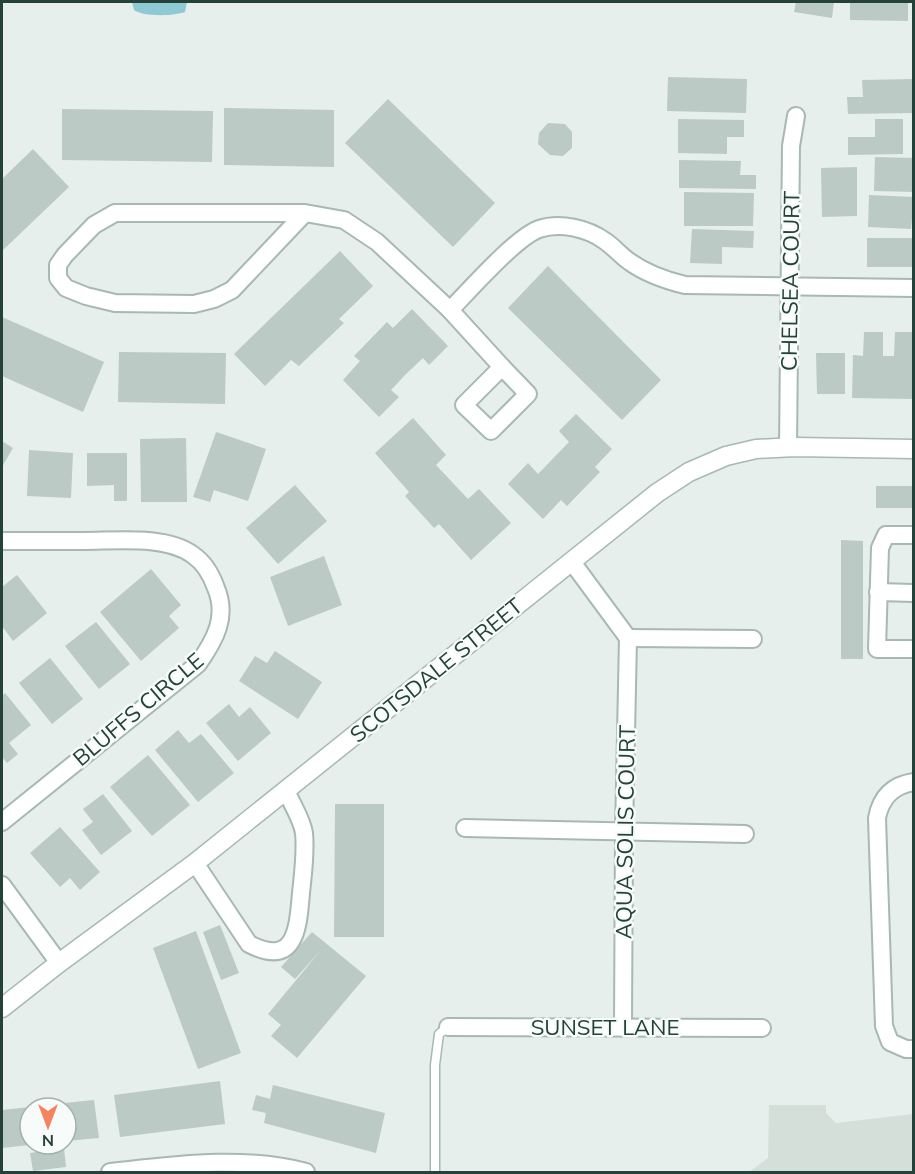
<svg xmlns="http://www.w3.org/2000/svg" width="915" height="1174" viewBox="0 0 915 1174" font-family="Mulish,sans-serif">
  <rect width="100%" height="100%" fill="#e6efeb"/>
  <!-- built -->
  <path fill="#d4dfda" d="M769,1105h57v8l10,10 77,-9v58h-164l19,-14z"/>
  <!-- water -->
  <path fill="#8ec9d4" d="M132,2h55l-2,10c-11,4 -42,5 -51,-2z"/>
  <!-- building -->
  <g fill="#bbcac4">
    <path d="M796,2h38l-2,16 -38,-6z"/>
    <path d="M850,2h58v19l-58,-1z"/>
    <path d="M668,77l79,2 -1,34 -79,-2z"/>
    <path d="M914,79v34l-66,1 -1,-17h16l-1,-17z"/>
    <path d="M388,99l107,104 -42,44 -108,-104z"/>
    <path d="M224,108l110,2v57l-110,-2z"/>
    <path d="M62,109l151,2 -1,51 -150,-2z"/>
    <path d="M678,119l66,1v17h-17v17l-49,-1z"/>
    <path d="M875,119h28v35l-55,1v-18h27z"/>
    <path d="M548,123l17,1 7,8v16l-9,8 -13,-1 -12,-11 1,-11z"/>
    <path d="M33,149l36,38 -67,64v-72z"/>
    <path d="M875,157l39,1v34l-40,-1z"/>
    <path d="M679,160l62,1 -1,14h16v14l-77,-1z"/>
    <path d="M857,167v49l-35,1 -1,-49z"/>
    <path d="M684,192l70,1 -1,33h-69z"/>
    <path d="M869,195l45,2 -3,32 -43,-2z"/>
    <path d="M692,229l62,2 -1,17 -31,-1v17l-32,-1z"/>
    <rect x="867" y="238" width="47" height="29"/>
    <path d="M340,251l33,35 -34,33 5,4 -45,43 -8,-6 -26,26 -31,-32z"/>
    <path d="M548,266l113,114 -39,40 -114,-112z"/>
    <path d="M412,309l36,37 -19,19 -6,-7 -17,16 -15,16 8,7 -20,20 -36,-37 17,-19 -6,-5 33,-34 6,6z"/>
    <path d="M2,317l102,45 -21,50 -81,-36z"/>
    <path d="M864,332h19v24h11l1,-24h19v67l-62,-1 1,-43 10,1z"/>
    <path d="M119,352l107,1 -1,51 -107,-2z"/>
    <path d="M816,353h29v41h-28z"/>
    <path d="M576,414l36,35 -17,18 5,5 -33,34 -6,-6 -18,19 -35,-35 20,-21 10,11 31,-32 -10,-11z"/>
    <path d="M413,418l33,37 -10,10 32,34 11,-10 32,34 -40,37 -32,-36 -5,4 -29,-32 4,-4 -34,-39z"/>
    <path d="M216,432l50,17 -18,52 -34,-11 -4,12 -17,-5z"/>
    <path d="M186,438l1,64h-46l-1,-63z"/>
    <path d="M2,441l11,7 -11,19z"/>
    <path d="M29,450l44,3 -2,45 -44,-2z"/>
    <path d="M87,453h40v48h-13v-16l-27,1z"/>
    <path d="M295,485l32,36 -49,43 -32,-36z"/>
    <rect x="876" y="486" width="38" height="22"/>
    <path d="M841,540l22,1v118h-22z"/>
    <path d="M324,556l18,49 -54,21 -18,-49z"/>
    <path d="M151,569l30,36 -12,11 10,12 -38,33 -41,-49z"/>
    <path d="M17,575l30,38 -34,28 -11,-15v-39z"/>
    <path d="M96,622l34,42 -31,25 -34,-43z"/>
    <path d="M275,651l47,31 -24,37 -59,-38 16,-25 12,7z"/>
    <path d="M50,658l33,41 -31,25 -33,-41z"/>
    <path d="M5,693l26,32 -22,18 9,11 -11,9 -5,-6v-61z"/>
    <path d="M229,704l10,13 11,-10 21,26 -33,28 -32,-38z"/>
    <path d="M178,730l11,13 12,-9 33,39 -36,29 -43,-52z"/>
    <path d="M148,755l42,50 -38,31 -42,-49z"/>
    <path d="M103,794l29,37 -31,24 -19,-25 11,-8 -10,-13z"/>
    <path d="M335,804h49v133h-50z"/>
    <path d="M60,827l40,45 -20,18 -10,-12 -10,9 -30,-34z"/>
    <path d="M220,925l19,48 -18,7 -18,-48z"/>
    <path d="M196,931l45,122 -43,16 -45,-121z"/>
    <path d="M312,932l54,44 -69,82 -26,-22 10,-11 -13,-11 53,-64 -26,29 -14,-12z"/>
    <path d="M220,1081l5,43 -105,13 -6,-42z"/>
    <path d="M273,1085l112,28 -9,40 -112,-30 2,-10 -14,-3 4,-15 14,4z"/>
    <path d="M94,1100l5,38 -33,3v-33h-31v-2z"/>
    <path d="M30,1107v38l-28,3v-38z"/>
    <path d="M64,1148l2,19 -33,4 -3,-18z"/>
  </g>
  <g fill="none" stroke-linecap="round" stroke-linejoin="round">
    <!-- service casing -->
    <g stroke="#a8b8b2" stroke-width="11">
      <path id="service" d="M435,1172v-107l4,-31 9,-7"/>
    </g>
    <!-- minor casing -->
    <g stroke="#a8b8b2" stroke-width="20">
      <g id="minor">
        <path d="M305,213l-73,77 -18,9 -20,5 -79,-1 -29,-7 -20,-8 -8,-10v-13l7,-10 29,-30 21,-12h190l39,7 33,22 73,68 52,57"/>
        <path d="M450,310c19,-19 66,-73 89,-81 21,-7 48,-1 66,12 9,6 16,15 25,21 17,12 34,18 55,23l229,3"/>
        <path d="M502,367l26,27 -37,37 -27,-26z"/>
        <path d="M788,448l3,-302 5,-30"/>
        <path d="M914,535h-28l-6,13 -3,101h37"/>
        <path d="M2,541c27,0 55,0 82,0 32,0 82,-6 109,14 12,8 18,19 23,33 12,29 -1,52 -18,76l-196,158"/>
        <path d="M572,562l56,76"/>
        <path d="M878,592l36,1"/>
        <path d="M628,638l125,1"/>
        <path d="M914,782c-21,3 -33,15 -37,36l7,208 6,16 16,7h8"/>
        <path d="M465,828l280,6"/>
        <path d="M195,863l54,81c47,24 49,-16 52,-51 2,-20 5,-40 3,-60 -2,-14 -13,-30 -18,-43"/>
        <path d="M2,885l57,78"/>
        <path d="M623,1026l1,-195 4,-193"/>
        <path d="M448,1027l314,1"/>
        <path d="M110,1172c64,-7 132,-17 196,0"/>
      </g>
    </g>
    <!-- tertiary casing -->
    <g stroke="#a8b8b2" stroke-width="21">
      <path id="tertiary" d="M2,1008l57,-45 136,-100 462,-370 32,-21 37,-16 30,-7 39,-2 119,2"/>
    </g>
    <!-- service -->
    <use href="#service" stroke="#fff" stroke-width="8"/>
    <!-- minor -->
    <use href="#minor" stroke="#fff" stroke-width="16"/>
    <!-- tertiary -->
    <use href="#tertiary" stroke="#fff" stroke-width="18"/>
  </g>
  <g text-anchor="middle" stroke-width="5" stroke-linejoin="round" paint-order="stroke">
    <!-- street labels -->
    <g font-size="22" fill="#24423a" stroke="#f7fbf9">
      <text transform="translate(790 281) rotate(-89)" y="8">CHELSEA COURT</text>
      <text transform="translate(436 670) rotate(-39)" y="8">SCOTSDALE STREET</text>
      <text transform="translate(138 709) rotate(-40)" y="8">BLUFFS CIRCLE</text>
      <text transform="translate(625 832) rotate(-89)" y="8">AQUA SOLIS COURT</text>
      <text x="605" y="1035">SUNSET LANE</text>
    </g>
  </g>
  <!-- border -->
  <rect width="915" height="1174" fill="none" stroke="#24423a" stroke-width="6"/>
  <!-- north arrow -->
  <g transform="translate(48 1126) rotate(180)"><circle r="28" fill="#f7fbf9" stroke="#a3b1ad" stroke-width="1.5"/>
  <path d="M0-4.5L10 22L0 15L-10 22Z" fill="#f4845f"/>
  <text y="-9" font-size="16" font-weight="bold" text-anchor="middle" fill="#24423a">N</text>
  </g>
</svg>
